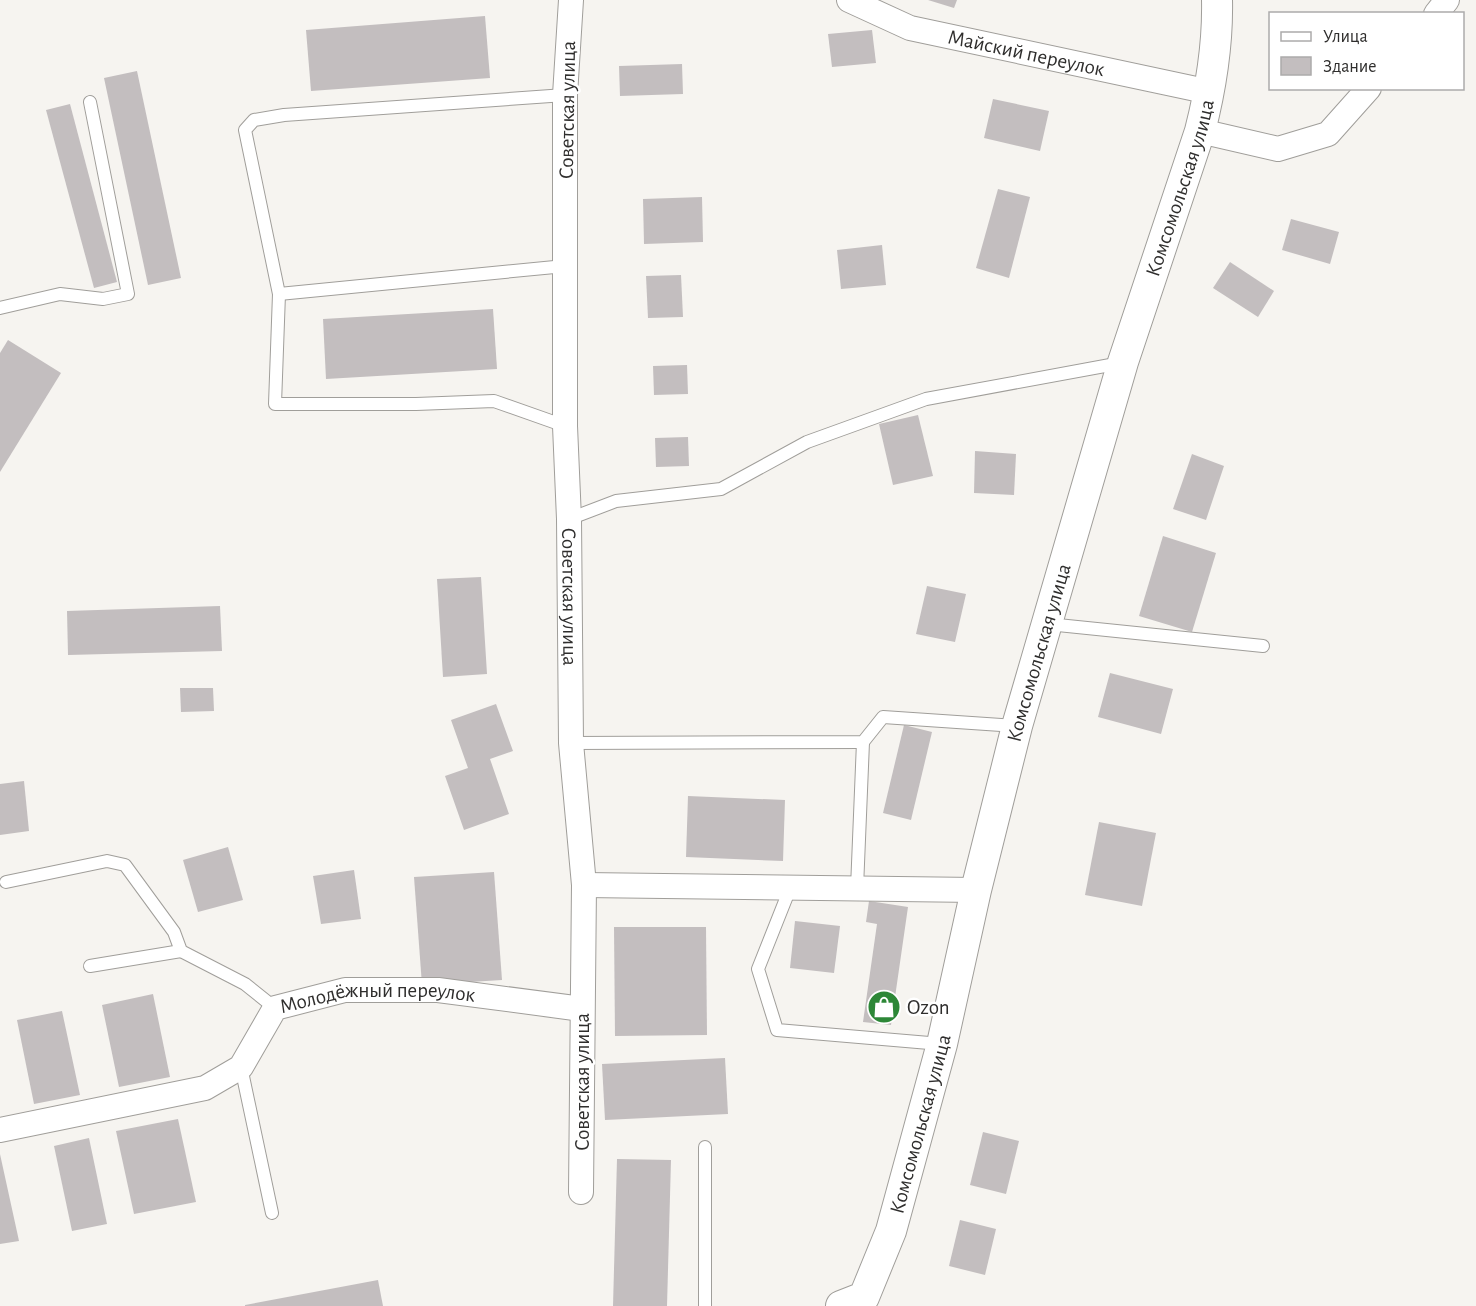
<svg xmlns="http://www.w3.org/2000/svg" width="1476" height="1306" viewBox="0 0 1476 1306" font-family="'Alegreya Sans',sans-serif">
  <rect width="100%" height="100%" fill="#f6f4f0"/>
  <!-- building -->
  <g fill="#c3bebf">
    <path d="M928,0h29l-3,8z"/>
    <path d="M485,16l5,62 -179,13 -5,-61z"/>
    <path d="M872,30l4,33 -44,4 -4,-33z"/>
    <path d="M682,64l1,30 -63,2 -1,-30z"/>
    <path d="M137,71l44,207 -33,7 -44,-207z"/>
    <path d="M993,99l56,12 -9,40 -56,-13z"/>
    <path d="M70,104l47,178 -23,6 -48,-178z"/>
    <path d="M998,189l32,8 -21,81 -33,-10z"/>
    <path d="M702,197l1,45 -59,2 -1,-45z"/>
    <path d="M1291,219l48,13 -9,32 -48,-14z"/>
    <path d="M882,245l4,40 -45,4 -4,-39z"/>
    <path d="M1230,262l44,29 -16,26 -45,-29z"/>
    <path d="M681,275l2,42 -35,1 -2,-42z"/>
    <path d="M493,309l4,60 -171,10 -3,-60z"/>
    <path d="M8,340l53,33 -61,99v-119z"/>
    <path d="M687,365l1,29 -34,1 -1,-29z"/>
    <path d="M918,415l15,61 -40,9 -14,-61z"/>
    <path d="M688,437l1,29 -33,1 -1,-29z"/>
    <path d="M975,451l41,3 -2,41 -40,-2z"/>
    <path d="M1192,454l32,12 -18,54 -33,-11z"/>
    <path d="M1163,536l53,17 -24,79 -53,-16z"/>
    <path d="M481,577l6,97 -44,3 -6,-98z"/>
    <path d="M927,586l39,8 -11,48 -39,-8z"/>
    <path d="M220,606l2,45 -154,4 -1,-44z"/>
    <path d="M1110,673l63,16 -12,45 -63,-17z"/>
    <path d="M180,688h33l1,23 -33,1z"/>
    <path d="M496,704l17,47 -23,8 19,55 -45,16 -19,-54 23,-8 -17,-48z"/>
    <path d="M904,725l28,7 -21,88 -28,-7z"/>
    <path d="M24,781l5,50 -29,4v-51z"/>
    <path d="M688,796l97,4 -2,61 -97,-4z"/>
    <path d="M1099,822l57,11 -14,73 -57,-11z"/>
    <path d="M228,847l15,53 -45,12 -15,-52z"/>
    <path d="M354,870l7,49 -40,5 -8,-48z"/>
    <path d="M494,872l8,108 -80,5 -8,-108z"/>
    <path d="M869,901l39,6 -17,118 -28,-3 14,-98 -11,-2z"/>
    <path d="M795,921l45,5 -6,47 -44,-5z"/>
    <path d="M614,927h92l1,108 -92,1z"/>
    <path d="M153,994l17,83 -51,10 -17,-82z"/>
    <path d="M62,1011l18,84 -46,9 -17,-84z"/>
    <path d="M725,1058l3,56 -123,6 -3,-56z"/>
    <path d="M178,1119l18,83 -62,12 -18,-83z"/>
    <path d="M983,1132l36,9 -13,53 -36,-9z"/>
    <path d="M89,1138l18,86 -35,7 -18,-85z"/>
    <path d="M0,1154l19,87 -19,3z"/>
    <path d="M617,1159l54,1 -4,146h-54z"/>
    <path d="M960,1220l36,9 -11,46 -36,-9z"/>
    <path d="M378,1280l5,26h-138v-1z"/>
  </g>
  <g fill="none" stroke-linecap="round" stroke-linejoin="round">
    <!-- service casing -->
    <g stroke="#a09e9a" stroke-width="14">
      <g id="service">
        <path d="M279,294l286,-28"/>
        <path d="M0,308l60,-14 43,5 25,-5 -38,-192"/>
        <path d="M565,426l-71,-25 -78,3h-141l4,-110 -34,-164 9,-10 30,-5 281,-20"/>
        <path d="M569,519l47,-18 105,-12 86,-47 119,-43 195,-36"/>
        <path d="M1048,624l215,22"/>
        <path d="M571,743l292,-1 20,-25 133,9"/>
        <path d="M6,882l101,-21 18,4 49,67 7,19 64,33 30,24"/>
        <path d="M791,886l-33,83 19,61 164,14"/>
        <path d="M857,888l6,-146"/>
        <path d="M90,966l91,-15"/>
        <path d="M241,1067l31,146"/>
        <path d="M705,1306v-159"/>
      </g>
    </g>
    <!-- minor casing -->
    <g stroke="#a09e9a" stroke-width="26">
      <g id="minor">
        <path id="s1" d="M571,0l-6,95v331l4,93 2,224 13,142 -3,307"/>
        <path id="s2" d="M849,0l61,28 300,64"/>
        <path d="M1436,14l11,-14"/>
        <path d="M1200,131l78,18 50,-15 41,-46"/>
        <path d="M584,885l392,5"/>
        <path id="s3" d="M0,1130l205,-42 36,-21 34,-59 70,-18h93l144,19"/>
      </g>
    </g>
    <!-- tertiary casing -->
    <g stroke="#a09e9a" stroke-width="32">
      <g id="tertiary">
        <path id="s4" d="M841,1306l23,-9 27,-66 51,-187 34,-154 41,-164 106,-364 77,-231c11,-43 18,-86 17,-131"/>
      </g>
    </g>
    <!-- service -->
    <use href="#service" stroke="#fff" stroke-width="12"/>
    <!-- minor -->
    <use href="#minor" stroke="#fff" stroke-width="24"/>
    <!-- tertiary -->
    <use href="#tertiary" stroke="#fff" stroke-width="30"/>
  </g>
  <!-- icons -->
  <defs>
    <g id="shop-disc" transform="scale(1.725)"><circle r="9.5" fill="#2d8737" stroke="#fff"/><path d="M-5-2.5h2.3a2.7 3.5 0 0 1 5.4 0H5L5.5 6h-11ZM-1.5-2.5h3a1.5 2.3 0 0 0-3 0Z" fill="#fff"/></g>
  </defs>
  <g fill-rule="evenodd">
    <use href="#shop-disc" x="884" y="1007"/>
  </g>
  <g text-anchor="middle" stroke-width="5" stroke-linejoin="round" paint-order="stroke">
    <!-- street labels -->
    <g font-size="21" fill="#2f2e2d" stroke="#fff">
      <text dy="7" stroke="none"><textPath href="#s2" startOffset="186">Майский переулок</textPath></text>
      <text transform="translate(567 110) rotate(-89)" y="7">Советская улица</text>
      <text dy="7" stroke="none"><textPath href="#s4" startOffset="1179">Комсомольская улица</textPath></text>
      <text dy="7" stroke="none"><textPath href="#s1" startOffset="597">Советская улица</textPath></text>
      <text dy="7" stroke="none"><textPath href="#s4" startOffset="693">Комсомольская улица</textPath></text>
      <text dy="7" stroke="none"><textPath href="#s3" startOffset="423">Молодёжный переулок</textPath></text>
      <text transform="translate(582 1082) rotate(-90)" y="7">Советская улица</text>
      <text dy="7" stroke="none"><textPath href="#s4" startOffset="207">Комсомольская улица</textPath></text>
    </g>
    <!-- poi labels -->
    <g font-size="21" fill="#2f2e2d" stroke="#fff" text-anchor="start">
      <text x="907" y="1014">Ozon</text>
    </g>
  </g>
  <!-- legend -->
  <rect x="1269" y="12" width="195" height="78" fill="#ffffff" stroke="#acabab" stroke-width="1.5"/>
  <rect x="1281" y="32" width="30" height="9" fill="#ffffff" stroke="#acabab" stroke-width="1.5"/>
  <text x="1323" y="42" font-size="18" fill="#2f2e2d">Улица</text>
  <rect x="1281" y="57" width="30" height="18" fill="#c3bebf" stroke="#acabab" stroke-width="1.5"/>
  <text x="1323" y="72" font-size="18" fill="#2f2e2d">Здание</text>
</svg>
